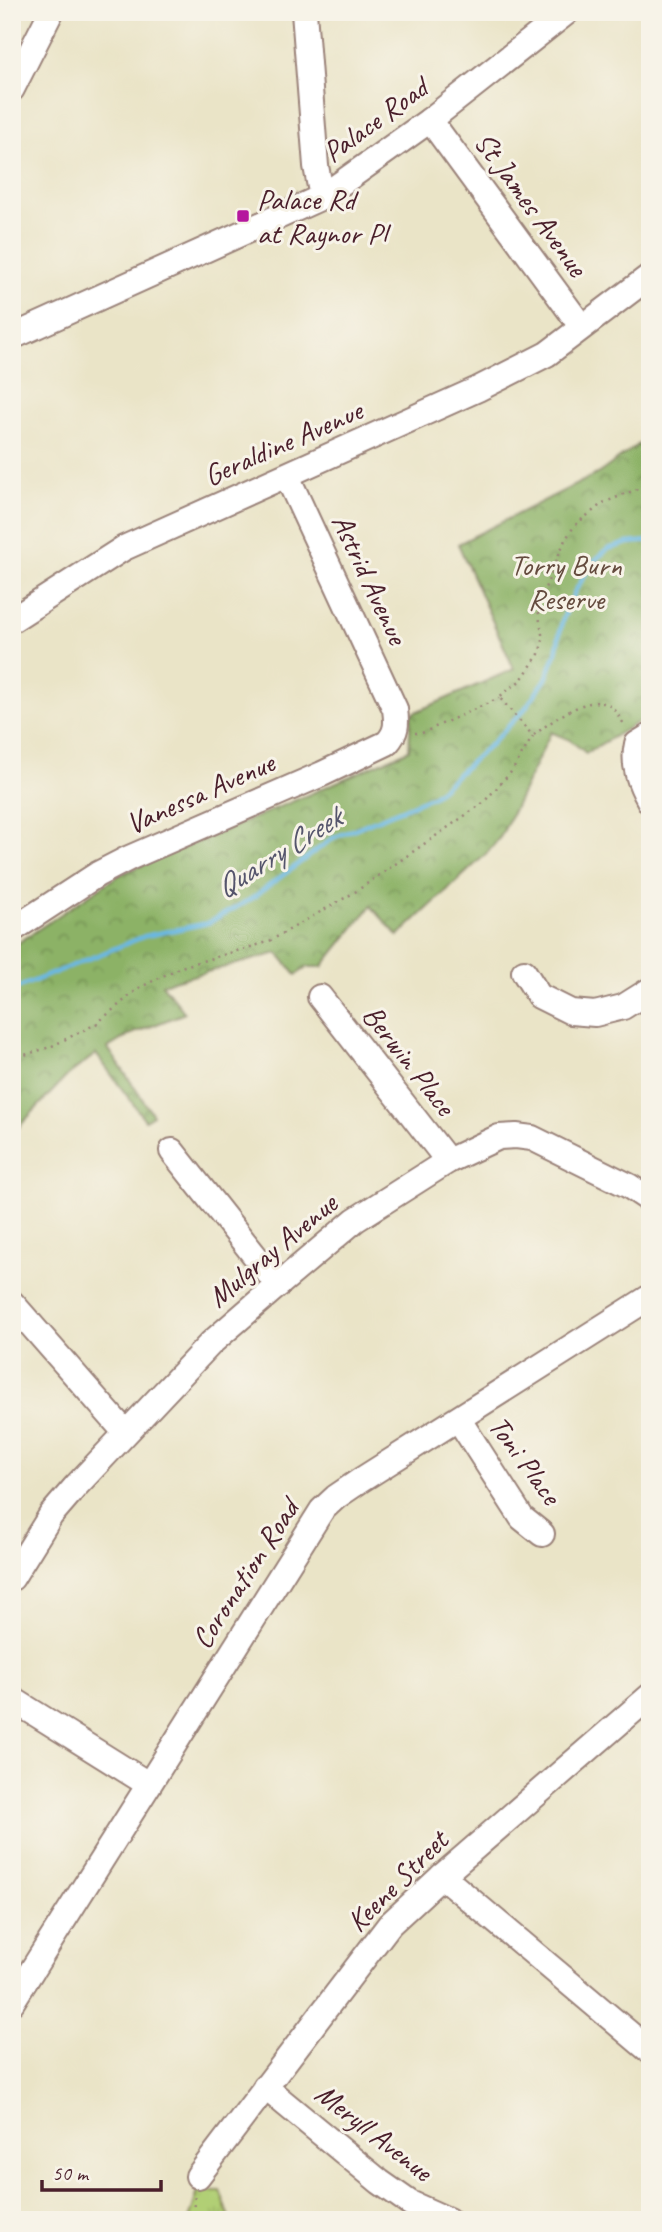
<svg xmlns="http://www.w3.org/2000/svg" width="662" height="2232" viewBox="0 0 662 2232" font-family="Caveat,sans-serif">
  <defs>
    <pattern id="forest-crowns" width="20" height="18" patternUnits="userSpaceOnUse" patternTransform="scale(1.75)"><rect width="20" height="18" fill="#8cb266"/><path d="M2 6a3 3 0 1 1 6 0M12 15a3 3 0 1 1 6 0" fill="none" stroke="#749054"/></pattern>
    <pattern id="park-tufts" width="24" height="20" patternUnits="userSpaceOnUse" patternTransform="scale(1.75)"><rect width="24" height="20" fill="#b1cf75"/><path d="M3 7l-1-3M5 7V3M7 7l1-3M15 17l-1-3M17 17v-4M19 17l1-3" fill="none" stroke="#9ab165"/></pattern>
  </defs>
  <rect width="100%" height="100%" fill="#f7f3e8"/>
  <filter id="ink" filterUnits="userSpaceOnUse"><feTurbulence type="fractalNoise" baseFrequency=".0143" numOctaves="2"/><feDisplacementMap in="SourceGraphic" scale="14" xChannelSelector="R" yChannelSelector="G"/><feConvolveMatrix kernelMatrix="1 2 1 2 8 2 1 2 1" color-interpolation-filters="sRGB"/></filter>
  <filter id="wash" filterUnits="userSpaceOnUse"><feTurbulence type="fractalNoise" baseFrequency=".00686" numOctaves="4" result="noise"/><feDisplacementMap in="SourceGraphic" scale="28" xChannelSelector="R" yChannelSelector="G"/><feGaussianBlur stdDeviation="1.57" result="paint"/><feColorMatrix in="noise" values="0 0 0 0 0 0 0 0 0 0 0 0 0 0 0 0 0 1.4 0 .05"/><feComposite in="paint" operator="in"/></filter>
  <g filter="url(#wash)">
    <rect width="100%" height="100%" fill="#eae4c7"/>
    <!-- forest -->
    <path fill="url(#forest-crowns)" stroke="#6b6848" stroke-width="2" d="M650,436v279l-64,38 -16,-13 -19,-8 -50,104 -14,17 -89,83 -27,-30 -49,61h-14l-12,8 -18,-22 -116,31 23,29 -56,22 -21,13 45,67 -8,5 -49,-66 -28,21 -56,59v-187l107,-72 191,-81 99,-44 2,-36 103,-45 -56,-125 141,-71z"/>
    <!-- park -->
    <path fill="url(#park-tufts)" stroke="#7e7750" stroke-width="2" d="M198,2191h22l11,29h-42z"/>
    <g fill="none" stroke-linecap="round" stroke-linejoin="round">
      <!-- stream -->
      <path stroke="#69b8e4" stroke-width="4.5" d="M12,990l133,-54 63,-13 43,-24 82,-61 100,-42 58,-52 33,-34 22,-31 10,-26 6,-32 13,-30 19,-30 14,-12 20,-6 22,-2"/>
    </g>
  </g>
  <g filter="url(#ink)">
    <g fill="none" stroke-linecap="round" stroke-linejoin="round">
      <!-- minor casing -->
      <g stroke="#9a8279" stroke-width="28">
        <g id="minor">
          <path d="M304,12l12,154 6,31"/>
          <path d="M12,89l39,-77"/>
          <path d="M430,120l151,206"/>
          <path d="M12,337l310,-140 108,-77 137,-108"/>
          <path d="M12,620l112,-72 354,-159 69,-35 103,-78"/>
          <path d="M650,736l-13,8c-5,21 3,40 13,58"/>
          <path d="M12,930l86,-56 31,-16 193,-84 65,-31c10,-11 10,-19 8,-34l-108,-233"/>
          <path d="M524,972l15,24 32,16 24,2 28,-7 27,-17"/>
          <path d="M320,997l128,164"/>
          <path d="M172,1151l106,134"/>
          <path d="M12,1303l113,129"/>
          <path d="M459,1420l63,98 20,16"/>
          <path d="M12,1578l39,-63 25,-29 135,-143 67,-58 77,-65 93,-59 51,-24 17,-1 16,2 97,48 21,14"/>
          <path d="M12,1699l136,85"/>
          <path d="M442,1876l208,175"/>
          <path d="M12,2002l310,-492 14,-13 25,-17 289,-183"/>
          <path d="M265,2087l115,95 30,21 38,17"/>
          <path d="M198,2176l192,-252 52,-48 208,-180"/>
        </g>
      </g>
      <!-- path -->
      <g stroke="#9a8279" stroke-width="2.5" stroke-dasharray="2 5" stroke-linecap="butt">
        <path d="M415,733h7l77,-35"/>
        <path d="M534,735c15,-12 54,-42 74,-30 7,4 13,15 18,22"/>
        <path d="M12,1059l38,-12 46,-23 43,-36 42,-21 87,-25 87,-50 128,-89 29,-32 21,-35 -34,-39 22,-17 18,-26 4,-14 -5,-31 5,-16 22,-53 10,-15 28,-22 47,-19"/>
        <path d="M192,2220l3,-25"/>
      </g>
      <!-- minor -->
      <use href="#minor" stroke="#fff" stroke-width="24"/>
    </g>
  </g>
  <!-- markers -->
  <rect fill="#b5179e" stroke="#f7f3e8" stroke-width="2.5" x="236" y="209" width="14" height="14" rx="3.5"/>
  <g text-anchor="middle" stroke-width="6" stroke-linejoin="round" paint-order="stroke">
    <!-- street labels -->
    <g font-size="30" fill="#4a1f2b" stroke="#f7f3e8">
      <text transform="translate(375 120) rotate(-36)" y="10">Palace Road</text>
      <text transform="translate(531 204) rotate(54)" y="10">St James Avenue</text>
      <text transform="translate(283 443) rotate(-24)" y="10">Geraldine Avenue</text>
      <text transform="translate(370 579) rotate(65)" y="10">Astrid Avenue</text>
      <text transform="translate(200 793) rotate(-24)" y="10">Vanessa Avenue</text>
      <text transform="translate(409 1060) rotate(52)" y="10">Berwin Place</text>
      <text transform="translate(272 1250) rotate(-40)" y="10">Mulgray Avenue</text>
      <text transform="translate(525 1460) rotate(54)" y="10">Toni Place</text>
      <text transform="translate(245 1574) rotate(-57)" y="10">Coronation Road</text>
      <text transform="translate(397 1881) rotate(-45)" y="10">Keene Street</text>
      <text transform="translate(374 2132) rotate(38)" y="10">Meryll Avenue</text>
    </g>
    <!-- poi labels -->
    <g font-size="30" fill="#4a1f2b" stroke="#f7f3e8" text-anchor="start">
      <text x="257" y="209">Palace Rd<tspan x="257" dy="34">at Raynor Pl</tspan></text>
    </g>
    <!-- park labels -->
    <g font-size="30" fill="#644b3e" stroke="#f7f3e8">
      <text x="566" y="575">Torry Burn<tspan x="566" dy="34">Reserve</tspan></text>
    </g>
    <!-- water labels -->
    <g font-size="32" font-style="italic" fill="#55556c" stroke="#f7f3e8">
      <text transform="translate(278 852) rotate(-32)" y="11">Quarry Creek</text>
    </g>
  </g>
  <!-- margin -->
  <rect width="662" height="2232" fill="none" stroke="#f7f3e8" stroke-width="42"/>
  <!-- scale -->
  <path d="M42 2180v10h119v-10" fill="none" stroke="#4a1f2b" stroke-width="3.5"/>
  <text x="52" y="2180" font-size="21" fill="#4a1f2b" stroke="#f7f3e8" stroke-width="5" paint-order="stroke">50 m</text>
</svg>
